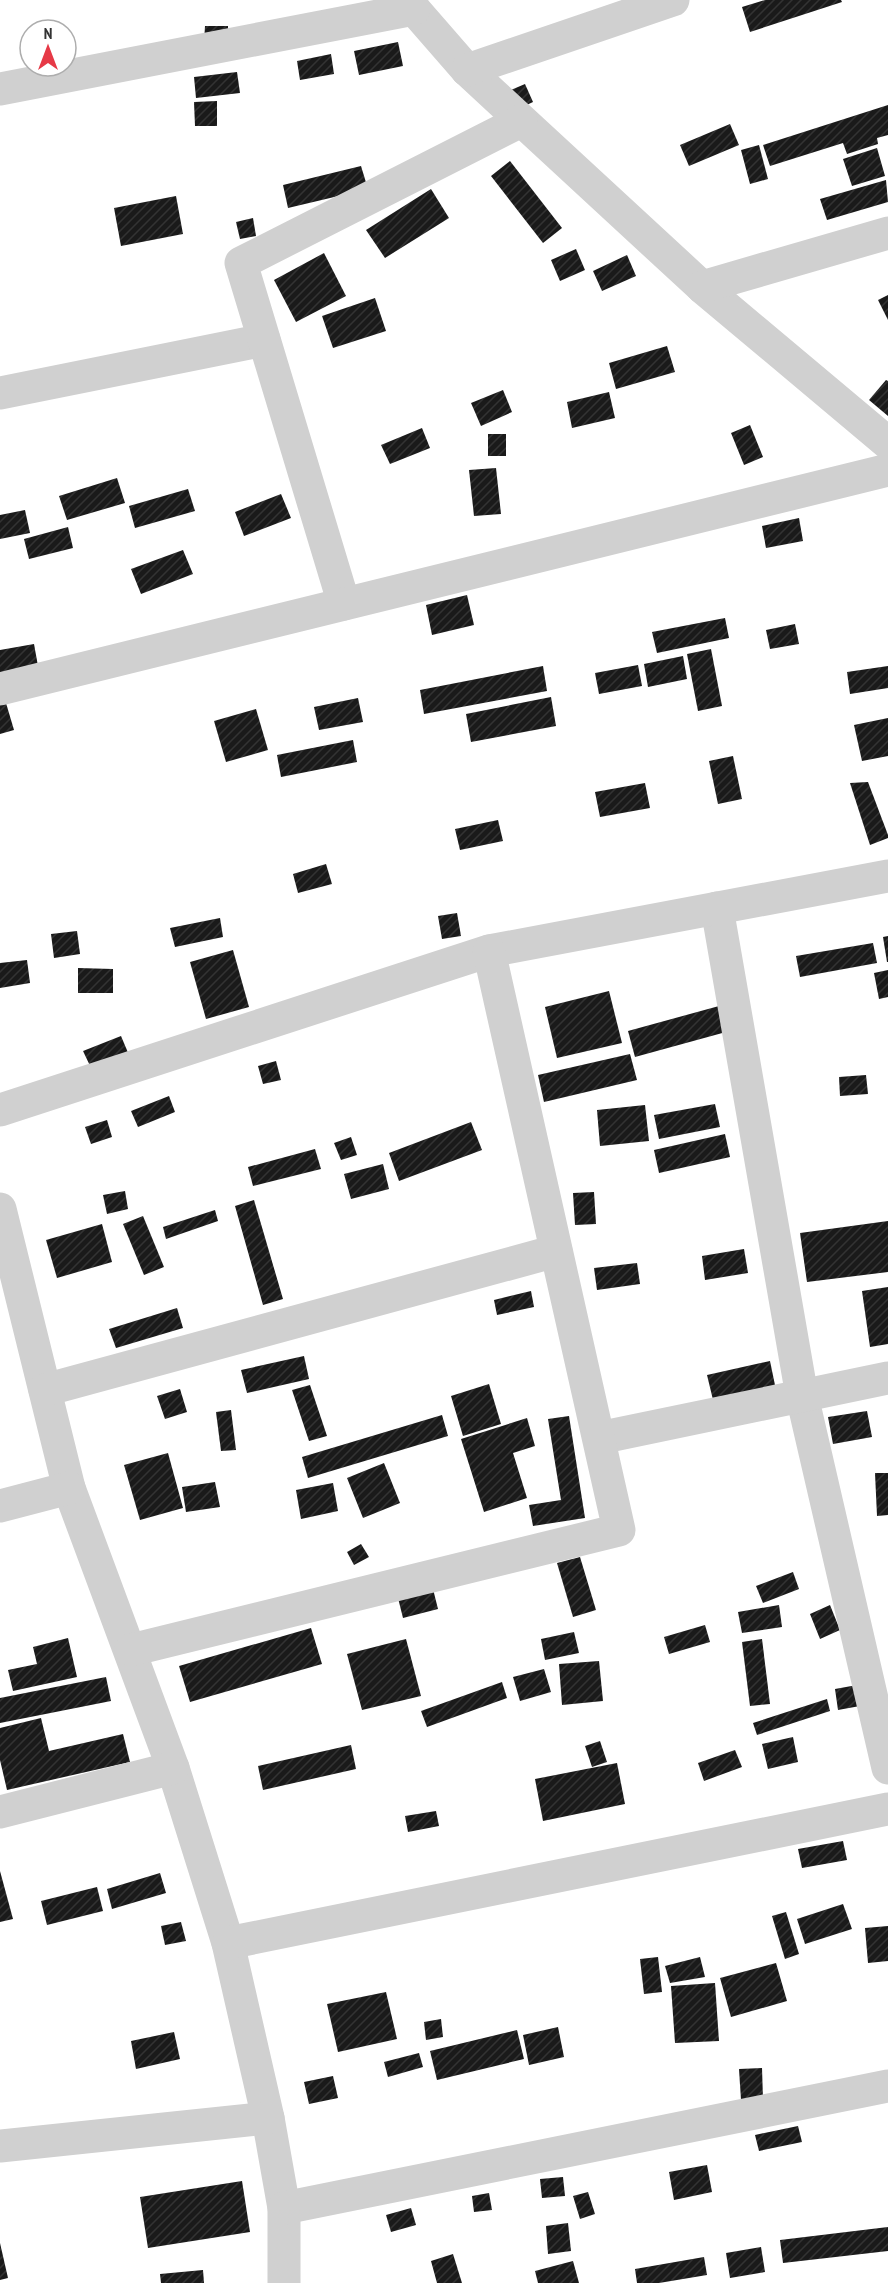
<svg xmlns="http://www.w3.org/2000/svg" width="888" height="2283" viewBox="0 0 888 2283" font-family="'PT Sans Narrow',sans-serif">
  <defs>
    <pattern id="building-hatch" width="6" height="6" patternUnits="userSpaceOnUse" patternTransform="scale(1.5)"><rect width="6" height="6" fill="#1a1a1a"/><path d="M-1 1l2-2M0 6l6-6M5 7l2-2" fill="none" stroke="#333"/></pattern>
  </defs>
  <rect width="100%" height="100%" fill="#fff"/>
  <!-- building -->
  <g fill="url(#building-hatch)">
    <path d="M765,0h76l1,2 -92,30 -8,-25z"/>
    <path d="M205,26h23v17l-24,-1z"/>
    <path d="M398,42l5,24 -44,9 -5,-24z"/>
    <path d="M331,54l3,20 -34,6 -3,-19z"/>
    <path d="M237,72l3,21 -44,5 -2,-21z"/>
    <path d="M525,84l8,18 -19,9 -8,-19z"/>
    <path d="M217,101v25h-22l-1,-24z"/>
    <path d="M888,105v30l-11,3 1,6 -31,10 -4,-11 -73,23 -7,-21z"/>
    <path d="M730,124l9,21 -50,21 -9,-21z"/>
    <path d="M759,145l9,34 -18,5 -9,-34z"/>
    <path d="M877,148l8,28 -33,10 -9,-27z"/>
    <path d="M510,161l52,67 -19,15 -52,-67z"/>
    <path d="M361,166l7,23 -80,19 -5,-23z"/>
    <path d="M886,180l2,22 -61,18 -7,-21z"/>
    <path d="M431,189l18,29 -64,40 -19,-28z"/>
    <path d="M176,196l7,38 -62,12 -7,-38z"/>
    <path d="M253,218l3,18 -16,3 -4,-17z"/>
    <path d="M576,249l9,21 -25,11 -9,-21z"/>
    <path d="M324,253l22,43 -50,26 -22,-42z"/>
    <path d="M627,255l9,21 -34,15 -9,-20z"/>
    <path d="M888,295v25l-10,-20z"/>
    <path d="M375,298l11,33 -53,17 -11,-32z"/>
    <path d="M667,346l8,26 -59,17 -7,-26z"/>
    <path d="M886,380l2,1v35l-19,-16z"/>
    <path d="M503,390l9,22 -31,14 -10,-23z"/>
    <path d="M609,392l6,26 -43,10 -5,-26z"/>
    <path d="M750,425l13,32 -19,8 -13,-32z"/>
    <path d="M422,428l8,20 -40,16 -9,-19z"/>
    <rect x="488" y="434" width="18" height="22"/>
    <path d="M496,468l5,46 -27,2 -5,-46z"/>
    <path d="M117,478l8,25 -58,17 -8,-24z"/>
    <path d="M188,489l7,22 -60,17 -6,-22z"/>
    <path d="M281,494l10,24 -47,18 -9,-24z"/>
    <path d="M25,510l5,23 -30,6v-24z"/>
    <path d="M799,518l4,23 -37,7 -4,-22z"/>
    <path d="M68,527l5,21 -44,11 -5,-20z"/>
    <path d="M183,550l10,24 -52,20 -10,-25z"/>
    <path d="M467,595l7,30 -42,10 -6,-30z"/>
    <path d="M725,618l4,20 -72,15 -5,-21z"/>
    <path d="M795,624l4,20 -29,5 -4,-19z"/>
    <path d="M34,644l4,22 -38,7v-23z"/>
    <path d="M711,649l11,57 -24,5 -11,-57z"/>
    <path d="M683,656l4,23 -39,8 -4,-23z"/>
    <path d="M638,665l4,21 -43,8 -4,-21z"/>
    <path d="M543,666l4,25 -123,23 -4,-24z"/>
    <path d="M888,666v22l-38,6 -3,-22z"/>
    <path d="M551,697l5,29 -85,16 -5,-28z"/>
    <path d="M358,698l5,24 -44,8 -5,-23z"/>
    <path d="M6,703l8,27 -14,4v-30z"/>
    <path d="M256,709l12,41 -42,12 -12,-41z"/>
    <path d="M888,718v38l-26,5 -8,-36z"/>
    <path d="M353,740l4,22 -76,15 -4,-22z"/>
    <path d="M733,756l9,43 -24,5 -9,-43z"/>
    <path d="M868,782l20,53v3l-18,7 -20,-62z"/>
    <path d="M645,783l5,25 -50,9 -5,-25z"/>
    <path d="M498,820l5,21 -43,9 -5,-21z"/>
    <path d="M326,864l6,20 -34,9 -5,-19z"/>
    <path d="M457,913l4,23 -19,3 -4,-23z"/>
    <path d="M220,918l3,19 -48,10 -5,-19z"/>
    <path d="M77,931l3,23 -26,4 -3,-24z"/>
    <path d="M888,936v26h-1l-4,-25z"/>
    <path d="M873,943l4,20 -77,14 -4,-21z"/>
    <path d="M233,950l16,57 -43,12 -16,-57z"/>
    <path d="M27,960l3,23 -30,5v-25z"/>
    <path d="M78,968l35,1v24h-35z"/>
    <path d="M888,970v27l-9,2 -5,-26z"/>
    <path d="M609,991l13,52 -65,15 -12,-51z"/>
    <path d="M719,1006l7,26 -91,25 -7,-26z"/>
    <path d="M121,1036l8,19 -37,15 -9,-19z"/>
    <path d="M630,1054l7,26 -93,22 -6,-27z"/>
    <path d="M276,1061l5,19 -18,4 -5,-18z"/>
    <path d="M866,1075l2,19 -28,2 -1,-19z"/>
    <path d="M169,1096l6,16 -37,15 -7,-16z"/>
    <path d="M715,1104l5,23 -61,12 -5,-24z"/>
    <path d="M645,1105l4,36 -49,5 -3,-36z"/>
    <path d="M107,1120l5,17 -21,7 -6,-17z"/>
    <path d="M471,1122l11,28 -83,31 -10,-28z"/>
    <path d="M725,1134l5,23 -71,16 -5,-23z"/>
    <path d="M351,1137l6,18 -16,5 -7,-17z"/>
    <path d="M315,1149l6,20 -68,17 -5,-19z"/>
    <path d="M383,1164l6,25 -38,10 -7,-25z"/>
    <path d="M125,1191l3,18 -21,5 -4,-19z"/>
    <path d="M594,1192l2,32 -21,1 -2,-32z"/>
    <path d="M254,1200l29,99 -20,6 -28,-99z"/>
    <path d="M215,1210l3,11 -52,18 -3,-12z"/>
    <path d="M143,1216l21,51 -20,8 -21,-51z"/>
    <path d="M888,1221v51l-81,10 -7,-49z"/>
    <path d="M102,1224l10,38 -55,16 -11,-38z"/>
    <path d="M744,1249l4,24 -43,7 -3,-24z"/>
    <path d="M637,1263l3,21 -43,6 -3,-22z"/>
    <path d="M888,1287v57l-18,3 -8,-56z"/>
    <path d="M531,1291l3,16 -37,8 -3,-15z"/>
    <path d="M177,1308l6,20 -67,20 -7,-19z"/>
    <path d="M304,1356l5,23 -62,14 -6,-23z"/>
    <path d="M770,1361l6,29 -62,14 -7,-29z"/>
    <path d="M489,1384l12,40 -38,12 -12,-40z"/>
    <path d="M310,1385l17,51 -18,5 -17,-51z"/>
    <path d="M180,1389l7,23 -22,7 -8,-23z"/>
    <path d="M231,1410l5,40 -15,1 -5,-39z"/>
    <path d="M867,1411l5,26 -39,7 -5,-27z"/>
    <path d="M442,1415l6,21 -140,42 -6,-21z"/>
    <path d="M569,1416l16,102 -52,8 -4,-21 32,-5 -13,-81z"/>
    <path d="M527,1418l8,28 -22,7 14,45 -43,14 -23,-73z"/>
    <path d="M168,1453l15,55 -43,12 -16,-55z"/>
    <path d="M384,1463l16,40 -37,15 -16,-40z"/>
    <path d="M875,1473h13v42l-11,1z"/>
    <path d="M215,1482l5,25 -34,5 -4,-25z"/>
    <path d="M333,1483l5,28 -37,8 -5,-29z"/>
    <path d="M361,1544l8,13 -15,8 -7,-13z"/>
    <path d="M580,1557l16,53 -23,7 -16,-54z"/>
    <path d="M793,1572l6,17 -36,14 -7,-17z"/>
    <path d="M433,1589l5,20 -35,9 -5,-20z"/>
    <path d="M779,1605l3,22 -40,6 -4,-21z"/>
    <path d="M830,1605l10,25 -20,9 -10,-25z"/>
    <path d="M705,1625l5,17 -41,12 -5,-17z"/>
    <path d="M311,1628l11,36 -132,38 -11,-36z"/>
    <path d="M574,1632l5,21 -34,7 -4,-21z"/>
    <path d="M68,1638l9,39 -64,14 -5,-21 29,-6 -4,-17z"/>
    <path d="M406,1639l15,57 -59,14 -15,-56z"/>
    <path d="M762,1639l8,65 -20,2 -8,-64z"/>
    <path d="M599,1661l4,40 -41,4 -3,-41z"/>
    <path d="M544,1669l7,23 -31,9 -7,-24z"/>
    <path d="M106,1677l5,24 -111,22v-25z"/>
    <path d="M502,1682l5,16 -80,29 -6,-16z"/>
    <path d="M857,1685l3,21 -22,4 -3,-21z"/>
    <path d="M827,1699l3,12 -73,24 -4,-12z"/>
    <path d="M41,1718l8,33 74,-17 7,28 -123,28 -7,-30v-32z"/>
    <path d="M793,1737l5,25 -30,7 -6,-25z"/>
    <path d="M600,1741l7,21 -15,5 -7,-21z"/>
    <path d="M351,1745l5,24 -93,21 -5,-24z"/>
    <path d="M735,1750l7,17 -38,14 -6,-18z"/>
    <path d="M617,1763l8,41 -82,17 -8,-42z"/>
    <path d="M436,1811l3,15 -31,6 -3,-16z"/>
    <path d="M843,1841l4,19 -45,8 -4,-19z"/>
    <path d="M0,1871l13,48 -13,3z"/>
    <path d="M160,1873l6,20 -54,16 -5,-20z"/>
    <path d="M97,1887l6,24 -56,14 -6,-24z"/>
    <path d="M843,1904l9,25 -47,15 -8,-25z"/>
    <path d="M786,1912l13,42 -14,5 -13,-43z"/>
    <path d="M181,1922l5,19 -21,4 -4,-19z"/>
    <path d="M888,1926v35l-20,2 -3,-35z"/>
    <path d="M658,1957l4,35 -18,2 -4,-35z"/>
    <path d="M700,1957l5,20 -35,6 -5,-17z"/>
    <path d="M776,1963l11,38 -56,16 -11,-39z"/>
    <path d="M715,1983l4,58 -44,2 -4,-57z"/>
    <path d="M386,1992l11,47 -59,13 -11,-48z"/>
    <path d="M441,2019l2,18 -17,3 -2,-18z"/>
    <path d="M558,2027l6,30 -35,8 -6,-30z"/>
    <path d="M517,2030l7,29 -87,21 -7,-29z"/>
    <path d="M174,2032l6,27 -44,10 -5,-28z"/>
    <path d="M419,2053l4,14 -35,10 -4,-15z"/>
    <path d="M762,2068l1,31 -22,1 -2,-31z"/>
    <path d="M333,2076l5,22 -29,6 -5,-22z"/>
    <path d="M798,2126l4,16 -43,9 -4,-16z"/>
    <path d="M707,2165l5,27 -38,8 -5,-28z"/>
    <path d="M563,2177l2,19 -23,2 -2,-19z"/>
    <path d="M242,2181l8,51 -102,16 -8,-51z"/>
    <path d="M588,2192l7,22 -15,5 -7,-23z"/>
    <path d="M489,2193l3,17 -18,2 -2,-16z"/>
    <path d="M411,2208l5,17 -25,7 -5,-17z"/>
    <path d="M568,2223l3,28 -23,3 -2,-28z"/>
    <path d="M888,2227v24l-105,12 -3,-23z"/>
    <path d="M0,2243l8,35 -8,2z"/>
    <path d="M761,2247l4,25 -35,6 -4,-25z"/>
    <path d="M453,2254l9,29h-25l-6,-22z"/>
    <path d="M704,2257l3,18 -48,8h-22l-2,-14z"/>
    <path d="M573,2261l6,22h-41l-3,-12z"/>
    <path d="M203,2270l1,13h-43l-1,-9z"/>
  </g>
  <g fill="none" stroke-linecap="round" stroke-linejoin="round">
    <!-- street -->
    <g stroke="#d0d0d0" stroke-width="33">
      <path d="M406,0l61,70 235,217 186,156"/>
      <path d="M467,70l206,-70"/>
      <path d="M0,89l414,-80"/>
      <path d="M702,287l186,-54"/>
      <path d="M0,393l264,-53"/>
      <path d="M344,604l-103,-341 280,-142"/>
      <path d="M0,689l888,-219"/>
      <path d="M717,908l85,488 86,372"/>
      <path d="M0,1110l489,-159 399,-75"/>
      <path d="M0,1209l69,279 104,280 55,175 40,175 16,90v75"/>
      <path d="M45,1390l511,-139"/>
      <path d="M599,1438l289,-60"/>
      <path d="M0,1506l69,-18"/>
      <path d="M131,1650l488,-120 -130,-579"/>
      <path d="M0,1812l173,-44"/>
      <path d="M228,1943l660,-134"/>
      <path d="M0,2146l268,-28"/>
      <path d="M284,2208l604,-122"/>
    </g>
  </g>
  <!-- north arrow -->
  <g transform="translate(48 48)"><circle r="28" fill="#ffffff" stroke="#adadad" stroke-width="1.5"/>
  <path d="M0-4.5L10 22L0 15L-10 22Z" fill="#e63946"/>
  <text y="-9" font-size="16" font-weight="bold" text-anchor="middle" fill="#333333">N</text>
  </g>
</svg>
